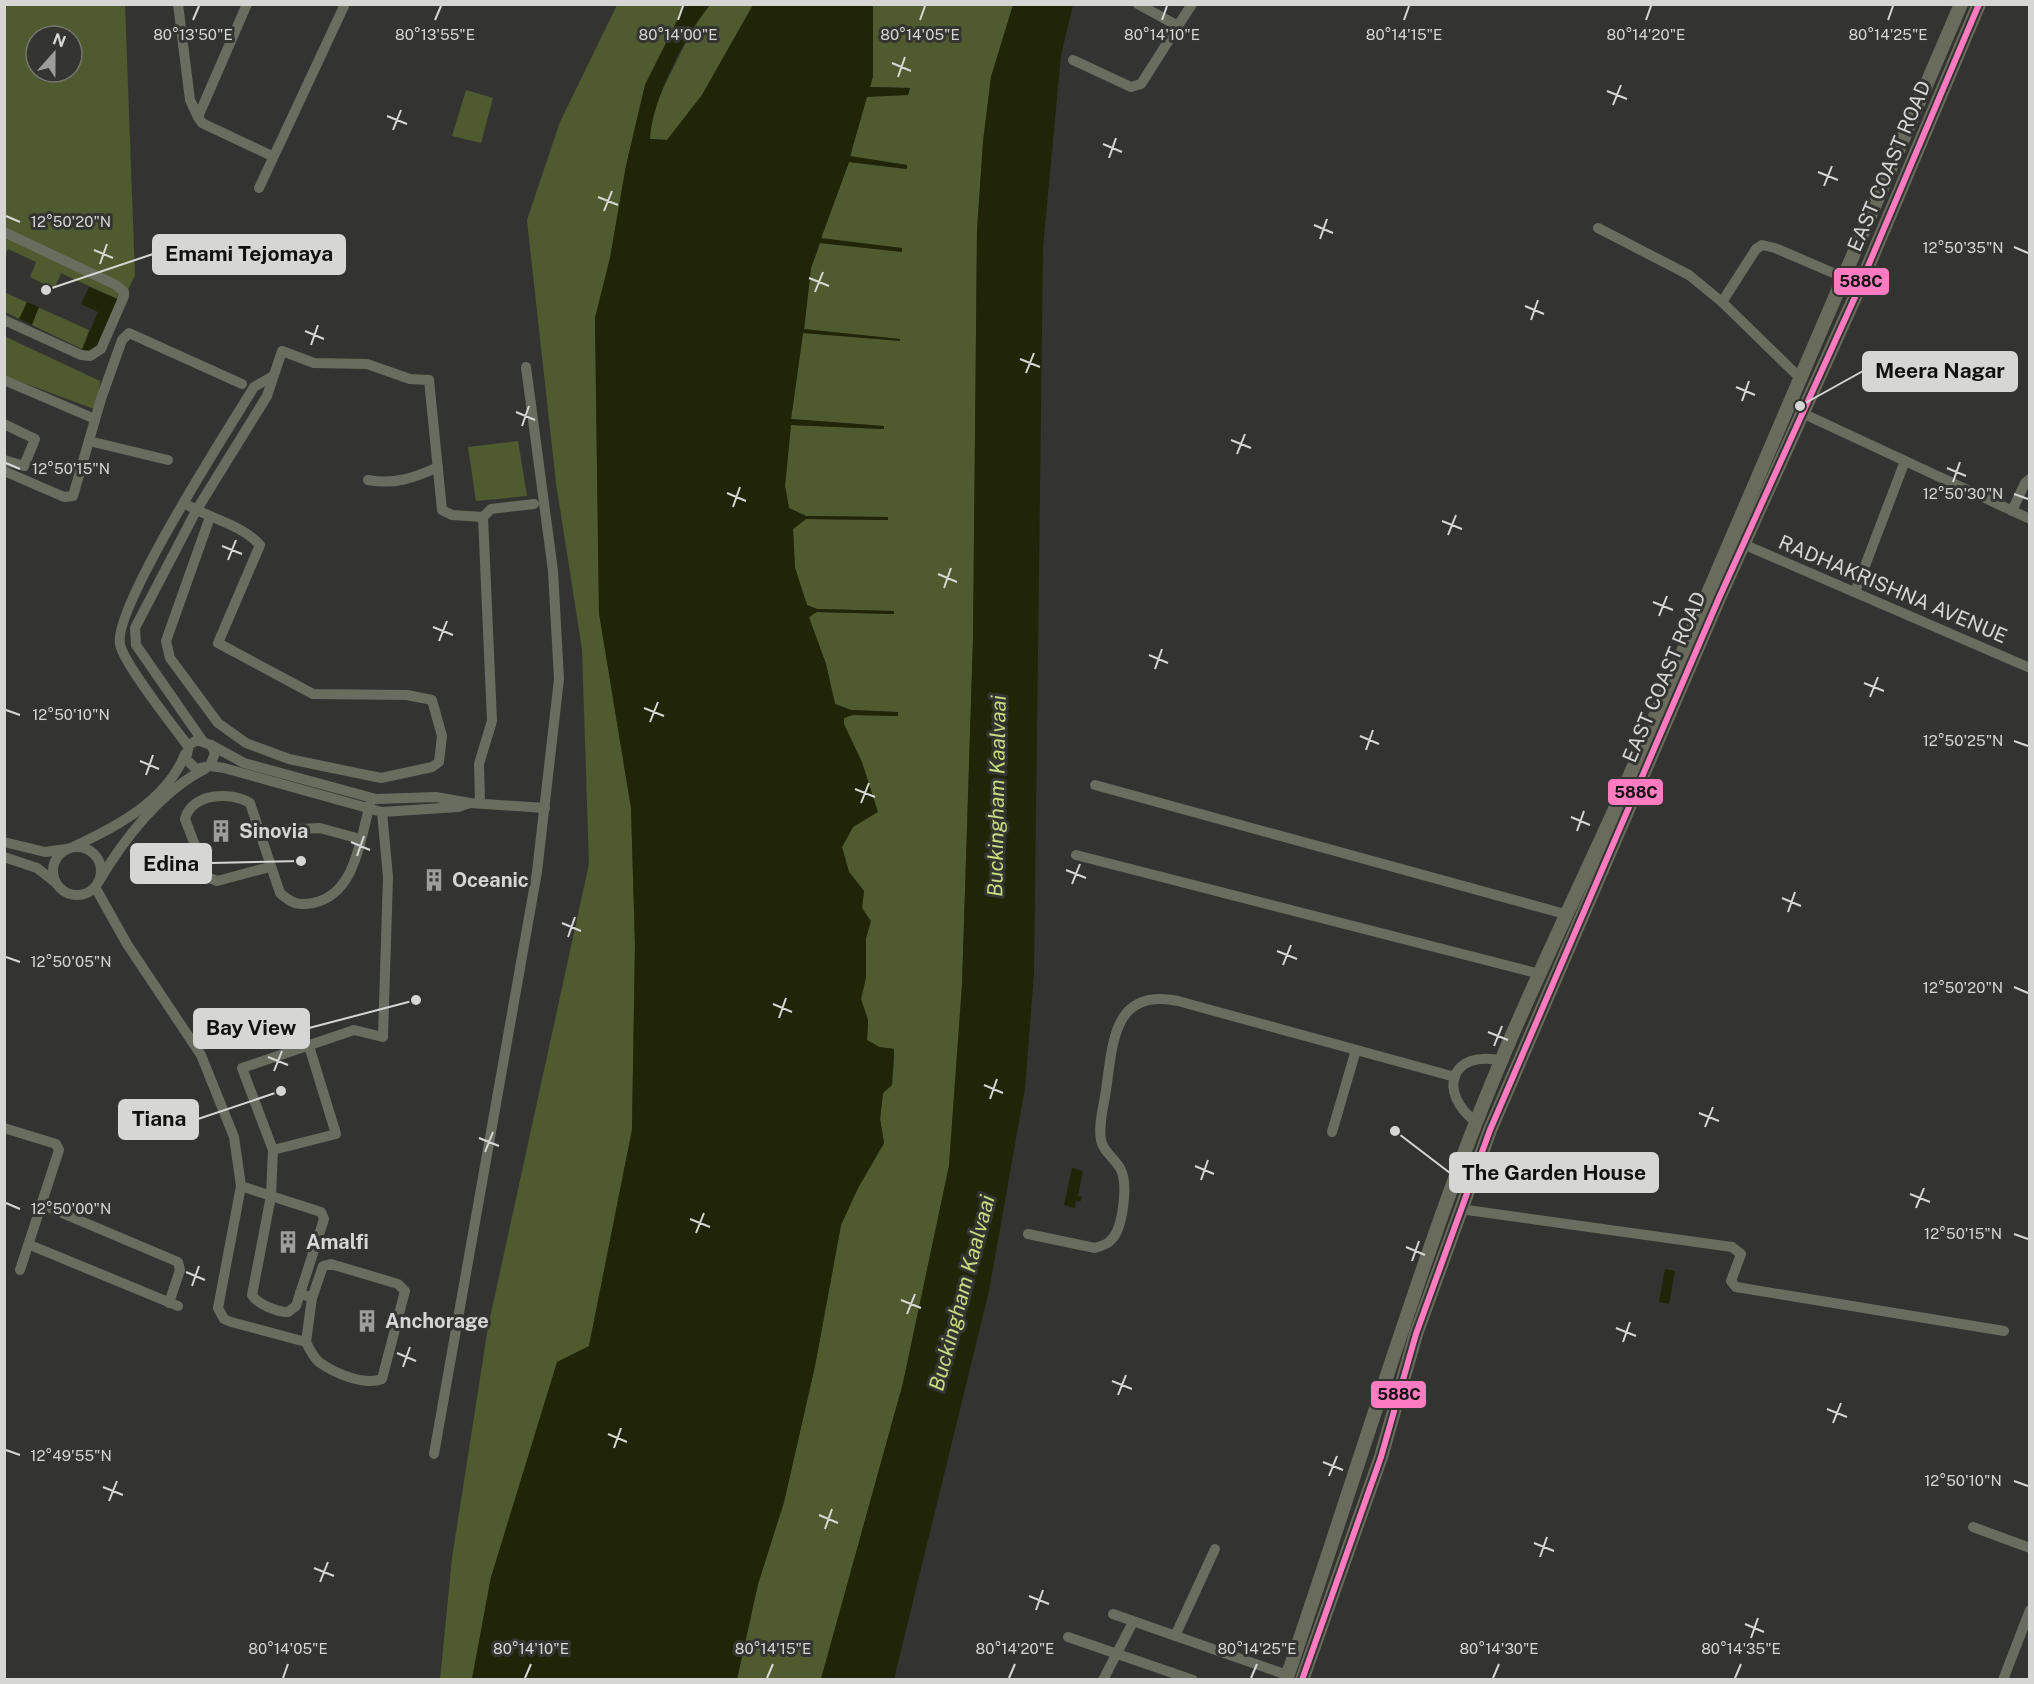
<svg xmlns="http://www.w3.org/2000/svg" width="2034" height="1684" viewBox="0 0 2034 1684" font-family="'Public Sans',sans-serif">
  <rect width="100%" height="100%" fill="#333432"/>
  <!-- green -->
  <g fill="#505a2f" fill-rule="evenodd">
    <path d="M5,5h120l10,271 -13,25 -66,-30 5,3 -7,15 -24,-12 6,-15 -28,-13 -3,7zM36,36h36v36h-36z"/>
    <path d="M617,5h68l-40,80 -19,81 -16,92 -15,60 4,295 32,195 4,137 -3,185 -43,216 -98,231 -19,102 -32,1 12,-122 36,-231 101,-463 -7,-215 -26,-166 -29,-263 33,-98z"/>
    <path d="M710,5h43l-51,90 -35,45 -18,-1 4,-30 44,-89z"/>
    <path d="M873,5h140l-22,72 -8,65 -6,89 -4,409 -11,345 -13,181 -46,217 -82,296 -84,1 21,-96 26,-82 31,-136 26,-141 17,-37 26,-45 -4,-24 3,-26 9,-8c0,-12 4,-25 1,-36l-14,-2 -12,-7 1,-20 -7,-21 5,-22v-39l4,-17 -8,-13 2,-17 -15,-19 -7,-25 11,-20 16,-11 -1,-35 -24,-57v-6l8,-3 46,1v-4l-47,-2 -16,-6 -9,-40 -18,-47 9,-5 77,2v-3l-77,-2 -10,-4 -12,-37 -2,-39 12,-10 83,1v-3l-82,-1 -17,-8 -4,-22 6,-61 93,4 -1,-3 -92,-7 12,-86 97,6 -96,-9 7,-62 9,-25 82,8 -1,-3 -80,-9 28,-77 57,7 1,-4 -57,-8 17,-61 41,-1 2,-7 -40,-1 3,-11z"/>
    <path d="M466,90l27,8 -12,45 -29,-7z"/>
    <path d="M4,292l85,38 -7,19 -77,-37z"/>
    <path d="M4,336l96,45 -3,29 -92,-34z"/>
    <path d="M518,441l9,55 -51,5 -8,-54z"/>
  </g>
  <!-- water -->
  <g fill="#202507">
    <path d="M685,5h25c-25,30 -58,95 -60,134l17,1 35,-45 51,-90h120v71l-3,11 40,1 -2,7 -41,2 -17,59 57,9v4l-58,-7 -28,76 81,10v4l-82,-9 -9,25 -7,61 96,10v2l-97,-8 -12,86 93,7v3l-93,-4 -6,61 4,22 17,8 82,1v3l-82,-1 -13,10 2,39 12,37 10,4 77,2v3l-77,-2 -8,5 17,47 9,40 16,6 47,2v4l-45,-1 -9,3v6l18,38 16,50 -25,15 -11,20 7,25 15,19 -2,17 9,13 -5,17v39l-5,22 7,21 -1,20 12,7 15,2 -2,36 -9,8 -3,26 4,24 -26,45 -17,37 -26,141 -31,136 -26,82 -21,95h-265l19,-102 66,-215 32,-16 43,-216 3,-185 -4,-137 -32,-195 -4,-295 15,-60 16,-92 19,-81z"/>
    <path d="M1013,5h60l-12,50 -18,193 -9,726 -9,114 -36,203 -95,388h-73l82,-296 46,-217 13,-181 11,-345 4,-409 6,-89 8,-65z"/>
    <path d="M89,287l33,14 -27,53 -13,-4 16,-38 -17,-8z"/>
    <path d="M27,302l12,5 -7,18 -13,-6z"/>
    <path d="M1072,1168l11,3 -5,25 4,1 -2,5 -4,-1 -1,7 -11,-3z"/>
    <path d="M1665,1269l10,2 -6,33 -10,-2z"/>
  </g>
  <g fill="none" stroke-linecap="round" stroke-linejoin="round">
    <!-- minor -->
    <g stroke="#696d5f" stroke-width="10">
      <path d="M178,4l12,96 8,17"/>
      <path d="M247,4l-49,113 4,6 70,33"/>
      <path d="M1138,4l40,22"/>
      <path d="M1073,60l58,27 10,-3 51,-80"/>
      <path d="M259,188l86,-184"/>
      <path d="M1598,228l91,47 33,27 79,77"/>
      <path d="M4,232l112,53 8,7v4l-23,53 -11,7 -9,-1 -77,-35"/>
      <path d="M1722,302l34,-53 6,-4 13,3 70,30"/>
      <path d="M4,380l91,39"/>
      <path d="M1802,413l228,106"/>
      <path d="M4,424l31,15 -11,27 -20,-6"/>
      <path d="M89,441l79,19"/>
      <path d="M4,471l60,26 9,-1 28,-97 21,-59 7,-7 113,51"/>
      <path d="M368,480c26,5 46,-2 70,-13"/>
      <path d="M184,503c25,16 56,20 76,42l-42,98 95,51 94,1 25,5 10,36 -3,26 -7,5 -51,11 -92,-19 -43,-16 -28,-20 -48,-65 -4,-17 44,-124"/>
      <path d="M2012,511l13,-28 5,-4"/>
      <path d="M1743,544l287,124"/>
      <path d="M1855,592l50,-131"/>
      <path d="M202,740l-66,-95 -1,-17 61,-117 71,-115 15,-45 32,12 53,1 43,15 19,1 13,130 10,5 31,2"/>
      <path d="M211,745l33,18 132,36 60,-2 34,6 75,5"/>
      <path d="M188,746c-14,-19 -65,-83 -68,-102 -7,-36 109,-216 134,-257l19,-11"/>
      <path d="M210,766l5,-13 -4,-8 -14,-5 -8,5 -3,14 10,10 14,-3 14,2 158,44 76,-5 12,-4"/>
      <path d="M1095,785l470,129"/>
      <path d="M480,803l-1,-39 13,-43 -9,-204 8,-8 43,-5"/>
      <path d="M260,831l60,-3 40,11"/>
      <path d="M4,842l41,10 21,-3"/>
      <path d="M75,846c43,-20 92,-46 110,-92"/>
      <circle cx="77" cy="871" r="24"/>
      <path d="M1076,855l464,119"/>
      <path d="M4,857l33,11 18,14"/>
      <path d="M270,867l-53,14 -10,-4 -22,-58c7,-26 45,-28 65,-16l30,90c11,10 18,13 33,10 45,-9 47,-69 59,-105"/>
      <path d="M99,881c25,-42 62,-90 106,-112"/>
      <path d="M95,887l32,57 74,111 33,82 7,49 -23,122 6,11 7,3 75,20"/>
      <path d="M1476,1122c-39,-29 -26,-74 27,-61"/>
      <path d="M4,1128l52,16 3,6 -39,120"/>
      <path d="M1332,1132l24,-82"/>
      <path d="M273,1150l63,-16 -27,-88"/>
      <path d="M241,1186l30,10 2,-46 -31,-82 112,-38 29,7 5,-160 -6,-65"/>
      <path d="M271,1196l50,16 3,7 -28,87 -8,6c-11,0 -31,-8 -36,-17z"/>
      <path d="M43,1205l135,57 2,8 -11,33"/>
      <path d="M1460,1209l272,38 9,7 -10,27 5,6 268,44"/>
      <path d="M1028,1234l67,14c6,-2 12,-3 16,-8 12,-11 17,-55 10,-70 -5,-11 -18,-18 -20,-30 -3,-15 3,-35 5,-50 7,-48 7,-102 72,-89l277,76"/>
      <path d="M30,1245l148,61"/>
      <path d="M300,1293l12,5 11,-32 8,-2 67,20 7,7 -23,88c-18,7 -48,-6 -63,-17 -6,-5 -10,-14 -13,-20l6,-44"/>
      <path d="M434,1454l103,-582 22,-193 -6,-108 -27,-204"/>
      <path d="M1973,1527l57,21"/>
      <path d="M1113,1614l174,61"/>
      <path d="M1175,1636l40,-87"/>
      <path d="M1068,1637l125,43"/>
      <path d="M1103,1680l30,-58"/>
      <path d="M2003,1680l27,-70"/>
    </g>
    <!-- major -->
    <g stroke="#696c5d" stroke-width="14">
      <path d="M1286,1680c57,-165 107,-332 167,-496 47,-133 110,-260 168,-388l340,-792"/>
      <path d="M1302,1680l79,-223 35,-123 74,-204 229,-532 136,-301 124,-293"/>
    </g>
    <!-- bus-1 casing -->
    <g stroke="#343531" stroke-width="10">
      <path id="bus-1" d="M1302,1680l79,-223 35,-123 74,-204 229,-532 136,-301 124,-293"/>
    </g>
    <!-- bus-1 -->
    <use href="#bus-1" stroke="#fe7ac1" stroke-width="6"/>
  </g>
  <!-- ticks -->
  <path fill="none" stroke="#d6d7d4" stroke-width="2" d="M193,20l6,-14M435,20l6,-14M678,20l5,-14M920,20l5,-14M1162,20l5,-14M1404,20l5,-14M1646,20l5,-14M1888,20l5,-14M892,63l19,8M898,77l7,-20M1607,91l20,8M1613,105l8,-20M387,116l20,8M393,130l8,-20M1103,144l19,8M1109,158l7,-20M1818,172l20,8M1824,186l8,-20M598,197l20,8M604,211l8,-20M6,216l14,6M1314,225l19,8M1320,239l7,-20M2014,247l14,6M94,250l19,8M100,264l7,-20M809,278l20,8M815,292l8,-20M1525,306l19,8M1531,320l7,-20M305,331l19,8M311,345l7,-20M1020,359l20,8M1026,373l8,-20M1736,387l19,8M1742,401l7,-20M516,412l19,8M522,426l7,-20M1231,440l20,8M1237,454l8,-20M6,463l14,6M1947,468l19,8M1953,482l7,-20M727,493l19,8M2014,494l14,5M733,507l7,-20M1442,521l20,8M1448,535l8,-20M222,546l20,8M228,560l8,-20M938,574l19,8M944,588l7,-20M1653,602l20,8M1659,616l8,-20M433,627l20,8M439,641l8,-20M1149,655l19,8M1155,669l7,-20M1864,683l20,8M1870,697l8,-20M644,708l20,8M6,710l14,5M650,722l8,-20M1360,736l19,8M2014,741l14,5M1366,750l7,-20M140,761l19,8M146,775l7,-20M855,789l20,8M861,803l8,-20M1571,817l19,8M1577,831l7,-20M351,842l19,8M357,856l7,-20M1066,870l20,8M1072,884l8,-20M1782,898l19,8M1788,912l7,-20M562,923l19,8M568,937l7,-20M1277,951l20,8M6,957l14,5M1283,965l8,-20M2014,987l14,6M773,1004l19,8M779,1018l7,-20M1488,1032l20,8M1494,1046l8,-20M268,1057l20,8M274,1071l8,-20M984,1085l19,8M990,1099l7,-20M1699,1113l20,8M1705,1127l8,-20M479,1138l20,8M485,1152l8,-20M1195,1166l19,8M1201,1180l7,-20M1910,1194l20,8M6,1203l14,6M1916,1208l8,-20M690,1219l20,8M696,1233l8,-20M2014,1234l14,5M1406,1247l19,8M1412,1261l7,-20M186,1272l19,8M192,1286l7,-20M901,1300l20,8M907,1314l8,-20M1616,1328l20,8M1623,1342l7,-20M397,1353l19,8M403,1367l7,-20M1112,1381l20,8M1118,1395l8,-20M1827,1409l20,8M1833,1423l8,-20M608,1434l19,8M614,1448l7,-20M6,1450l14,5M1323,1462l20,8M1329,1476l8,-20M2014,1481l14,5M103,1487l20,8M109,1501l8,-20M819,1515l19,8M825,1529l7,-20M1534,1543l20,8M1540,1557l7,-20M314,1568l20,8M320,1582l8,-20M1029,1596l20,8M1036,1610l7,-20M1745,1624l19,8M1751,1638l7,-20M283,1678l5,-14M525,1678l6,-14M767,1678l6,-14M1009,1678l6,-14M1251,1678l6,-14M1493,1678l6,-14M1735,1678l6,-14"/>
  <!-- icons -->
  <defs>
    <g id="building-bare" transform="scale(1.8)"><path d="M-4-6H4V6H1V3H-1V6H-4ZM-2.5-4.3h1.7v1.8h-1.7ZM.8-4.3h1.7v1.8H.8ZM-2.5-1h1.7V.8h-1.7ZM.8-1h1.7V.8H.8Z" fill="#9d9e9b" stroke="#343531" stroke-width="2.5" paint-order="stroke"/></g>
  </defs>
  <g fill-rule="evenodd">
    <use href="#building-bare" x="221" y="831"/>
    <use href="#building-bare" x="434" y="880"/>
    <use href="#building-bare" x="288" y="1242"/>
    <use href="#building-bare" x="367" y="1321"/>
  </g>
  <g text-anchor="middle" stroke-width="6" stroke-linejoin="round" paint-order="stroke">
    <!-- street labels -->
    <g font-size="20" fill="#d6d7d4" stroke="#343531">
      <text transform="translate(1889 166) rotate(-67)" y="7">EAST COAST ROAD</text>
      <text transform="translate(1893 589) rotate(23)" y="7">RADHAKRISHNA AVENUE</text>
      <text transform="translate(1664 677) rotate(-67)" y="7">EAST COAST ROAD</text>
    </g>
    <!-- poi labels -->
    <g font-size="20" font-weight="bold" fill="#d6d7d4" stroke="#343531" text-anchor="start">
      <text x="239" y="838">Sinovia</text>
      <text x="452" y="887">Oceanic</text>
      <text x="306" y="1249">Amalfi</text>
      <text x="385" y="1328">Anchorage</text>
    </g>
    <!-- water labels -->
    <g font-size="21" font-style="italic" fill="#c8dc80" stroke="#343531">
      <text transform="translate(997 796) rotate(-89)" y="7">Buckingham Kaalvaai</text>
      <text transform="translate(962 1293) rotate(-75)" y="7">Buckingham Kaalvaai</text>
    </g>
  </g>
  <g font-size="15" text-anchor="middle" fill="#d6d7d4" stroke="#343531" stroke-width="6" stroke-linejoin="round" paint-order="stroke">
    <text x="193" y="40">80°13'50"E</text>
    <text x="435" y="40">80°13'55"E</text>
    <text x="678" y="40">80°14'00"E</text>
    <text x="920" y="40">80°14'05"E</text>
    <text x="1162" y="40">80°14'10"E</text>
    <text x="1404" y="40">80°14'15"E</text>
    <text x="1646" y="40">80°14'20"E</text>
    <text x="1888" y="40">80°14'25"E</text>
    <text x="71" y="227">12°50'20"N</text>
    <text x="1963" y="253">12°50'35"N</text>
    <text x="71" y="474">12°50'15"N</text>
    <text x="1963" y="499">12°50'30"N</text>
    <text x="71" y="720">12°50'10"N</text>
    <text x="1963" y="746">12°50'25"N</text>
    <text x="71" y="967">12°50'05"N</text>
    <text x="1963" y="993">12°50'20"N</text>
    <text x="71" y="1214">12°50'00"N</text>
    <text x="1963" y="1239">12°50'15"N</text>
    <text x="71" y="1461">12°49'55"N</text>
    <text x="1963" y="1486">12°50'10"N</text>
    <text x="288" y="1654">80°14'05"E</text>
    <text x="531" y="1654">80°14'10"E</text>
    <text x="773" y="1654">80°14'15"E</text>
    <text x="1015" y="1654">80°14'20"E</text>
    <text x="1257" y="1654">80°14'25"E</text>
    <text x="1499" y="1654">80°14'30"E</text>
    <text x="1741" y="1654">80°14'35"E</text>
  </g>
  <!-- callouts -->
  <path fill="none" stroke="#d6d7d4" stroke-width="2" d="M46 290L153 254M1800 406L1863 371M301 861L211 863M416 1000L309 1028M281 1091L198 1119M1395 1131L1450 1173"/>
  <g fill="#d6d7d4" stroke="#343531" stroke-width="2">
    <circle cx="46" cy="290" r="6"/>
    <circle cx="1800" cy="406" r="6"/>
    <circle cx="301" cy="861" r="6"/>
    <circle cx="416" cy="1000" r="6"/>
    <circle cx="281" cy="1091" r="6"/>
    <circle cx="1395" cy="1131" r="6"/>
  </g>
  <g fill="#d6d7d4" stroke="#d6d7d4" stroke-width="2">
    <rect x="153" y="235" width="192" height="39" rx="6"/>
    <rect x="1863" y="352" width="154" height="39" rx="6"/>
    <rect x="131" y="844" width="80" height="39" rx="6"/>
    <rect x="194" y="1009" width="115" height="39" rx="6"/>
    <rect x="119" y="1100" width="79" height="39" rx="6"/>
    <rect x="1450" y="1153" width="208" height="39" rx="6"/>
  </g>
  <g font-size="21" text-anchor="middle" font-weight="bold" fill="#111">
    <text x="249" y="261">Emami Tejomaya</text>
    <text x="1940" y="378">Meera Nagar</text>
    <text x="171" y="871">Edina</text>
    <text x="251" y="1035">Bay View</text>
    <text x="159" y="1126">Tiana</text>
    <text x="1554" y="1180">The Garden House</text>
  </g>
  <g stroke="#343531" stroke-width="2">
    <rect x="1833" y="267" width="57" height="29" rx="6" fill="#fe7ac1"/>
    <rect x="1607" y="778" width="57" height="28" rx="6" fill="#fe7ac1"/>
    <rect x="1370" y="1380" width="57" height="29" rx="6" fill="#fe7ac1"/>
  </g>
  <g font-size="16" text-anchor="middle" font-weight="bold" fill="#111">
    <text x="1861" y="287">588C</text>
    <text x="1636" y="798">588C</text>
    <text x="1399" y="1400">588C</text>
  </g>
  <!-- border -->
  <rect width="2034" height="1684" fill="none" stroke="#d6d7d4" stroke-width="12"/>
  <!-- north arrow -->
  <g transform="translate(54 54) rotate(21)"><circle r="28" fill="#343531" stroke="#757672" stroke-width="1.5"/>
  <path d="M0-4.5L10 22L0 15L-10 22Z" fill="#9d9e9b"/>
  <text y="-9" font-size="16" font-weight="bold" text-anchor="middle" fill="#d6d7d4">N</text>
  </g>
</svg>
